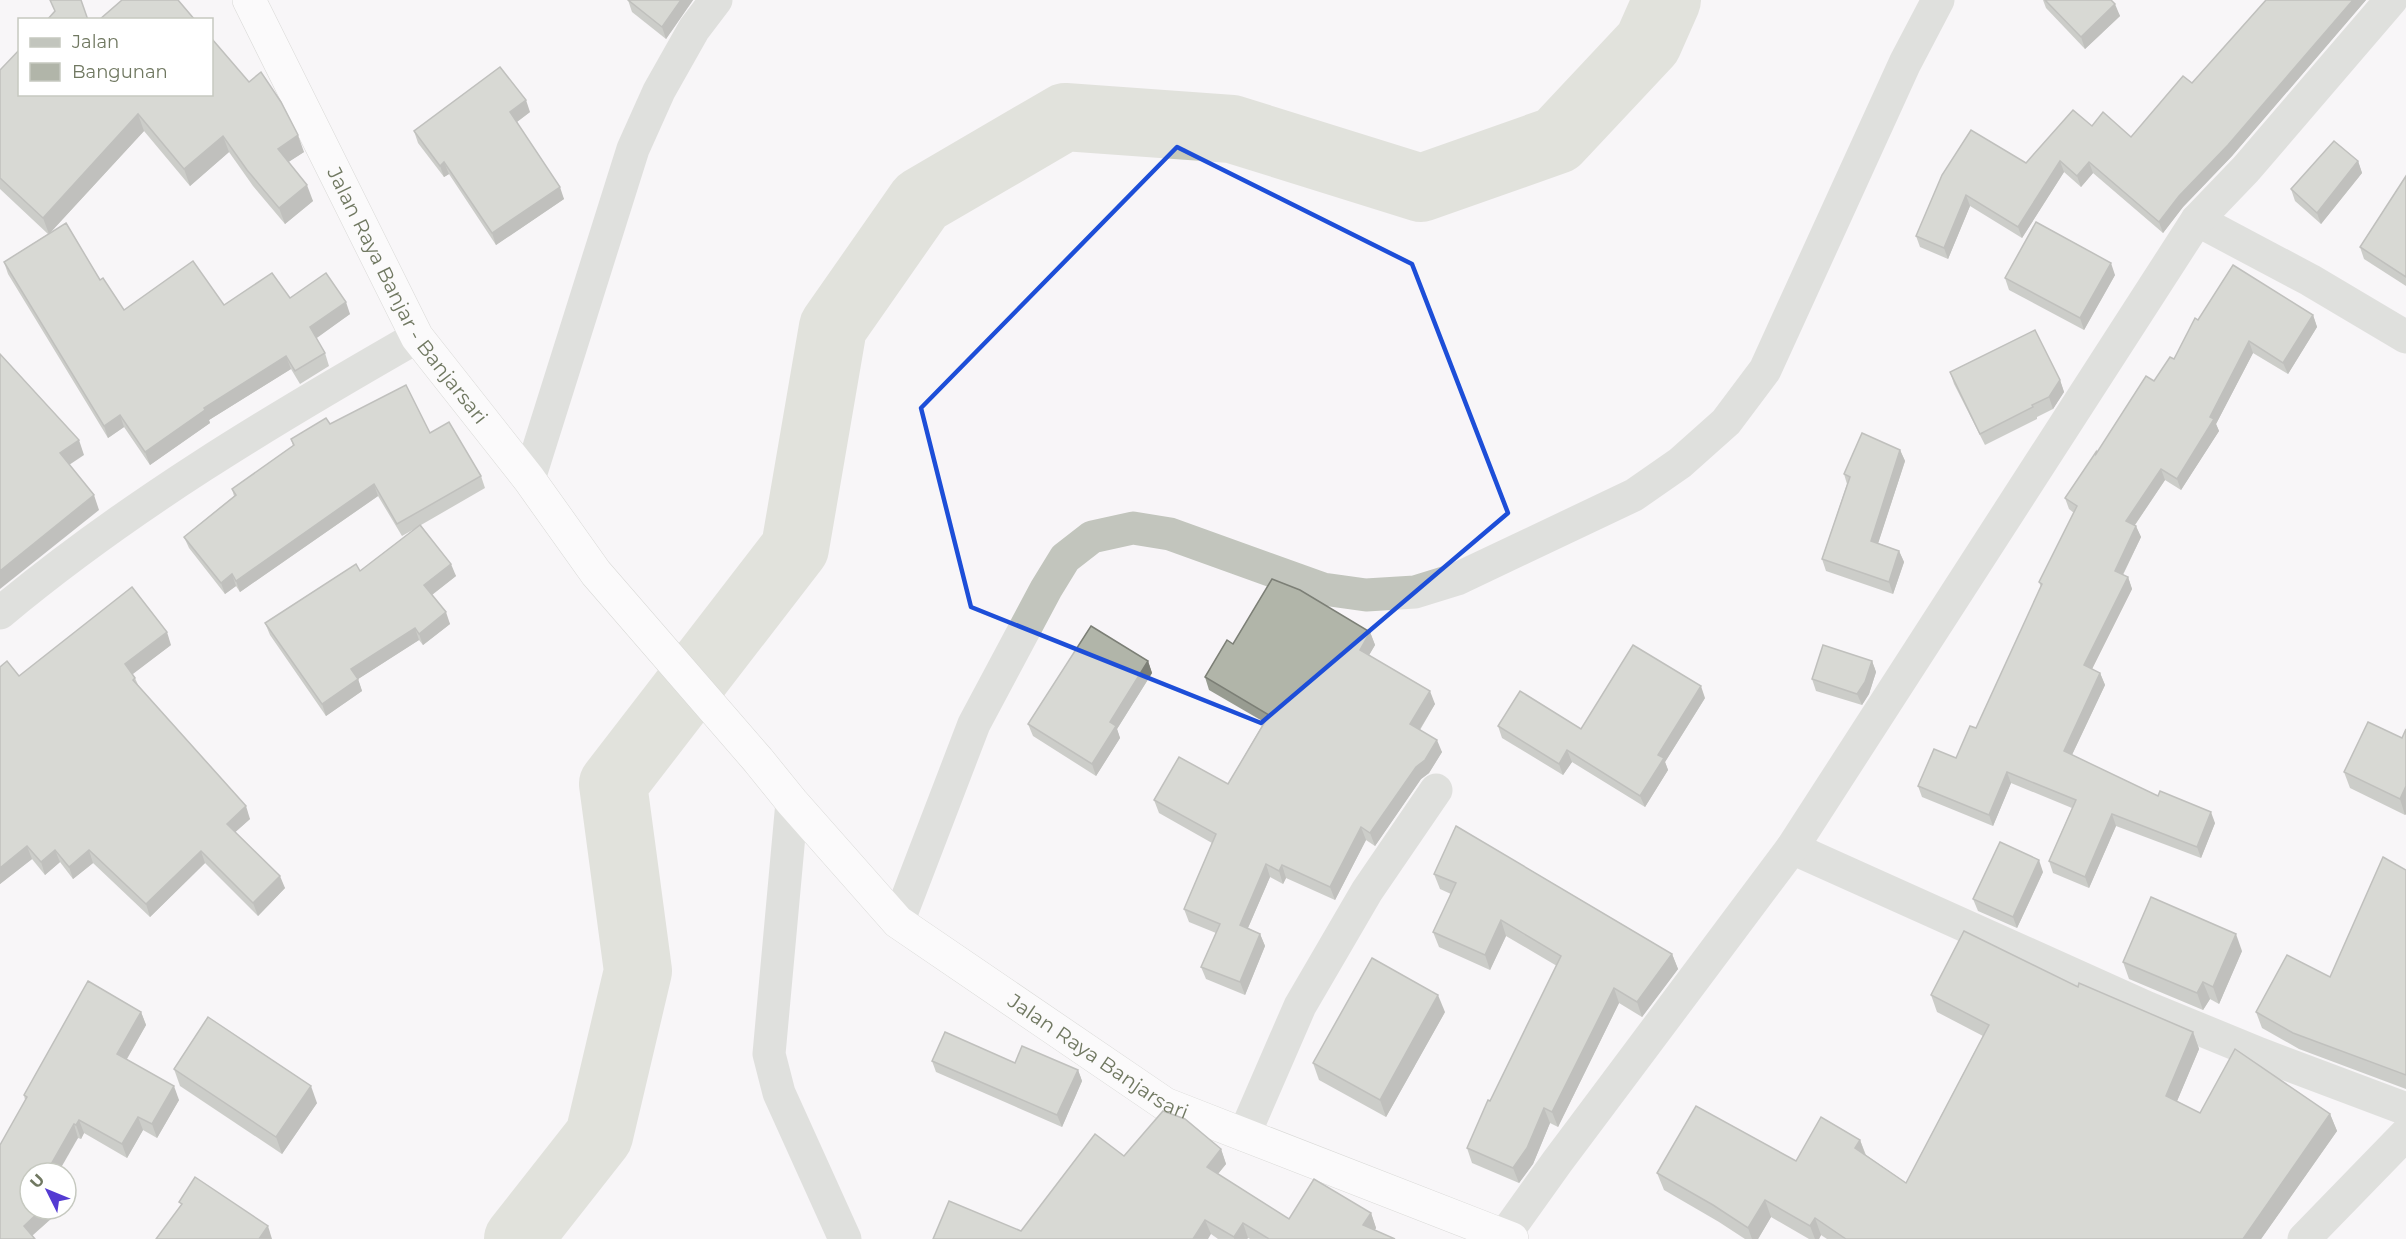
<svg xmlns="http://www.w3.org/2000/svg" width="2406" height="1239" viewBox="0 0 2406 1239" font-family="Montserrat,sans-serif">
  <rect width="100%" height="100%" fill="#f8f5f8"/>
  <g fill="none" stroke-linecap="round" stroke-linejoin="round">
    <!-- river -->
    <path stroke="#c6c9bb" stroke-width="68" d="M518,1239l81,-103 39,-165 -25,-187 182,-236 38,-221 88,-126 144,-84 167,12 189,59 136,-48 91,-97 19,-43"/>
    <!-- highway casing -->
    <g stroke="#b4b7af" stroke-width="34">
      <g id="highway">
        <path id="s1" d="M249,0l168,337 112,142 67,94 162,187 34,42 106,120 267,182 347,135"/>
      </g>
    </g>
    <!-- street -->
    <g stroke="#c2c5bd" stroke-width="33">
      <path d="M2197,220l113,60 96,57"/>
      <path d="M529,479l104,-330 26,-58 35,-62 22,-29"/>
      <path d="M0,613c128,-107 272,-193 417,-276"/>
      <path d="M792,802l-23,252 10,39 66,146"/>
      <path d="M1792,848l356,160 112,46 146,55"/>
      <path d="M898,922l76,-198 72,-135 19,-31 27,-21 41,-9 37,6 153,55 43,6 49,-3 42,-13 177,-84 46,-32 46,-41 39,-52 140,-307 33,-63"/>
      <path d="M1244,1135l56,-129 67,-115 69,-101"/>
      <path d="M1504,1236l53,-74 235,-314 405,-628 49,-51 145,-169"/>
      <path d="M2304,1239l102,-105"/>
    </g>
    <!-- highway -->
    <use href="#highway" stroke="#fff" stroke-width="33"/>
  </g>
  <!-- wall -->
  <g fill="#989c91">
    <path d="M628,0h65l-27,39 -34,-27z"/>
    <path d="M2043,0h68l9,16 -35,33 -39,-41z"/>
    <path d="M2266,0h100l-134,156 -49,51 -20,26 -70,-60 -12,14 -17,-15 -42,66 -52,-32 -22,53 -28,-12 -4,-11 26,-61 84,-12 66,-37 39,11 61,-54z"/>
    <path d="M0,70l212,24 92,58 -16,10 25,39 -28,23 -32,-38 -24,-34 -39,34 -46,-55 -95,103 51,46 24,30 100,-5 66,-7 60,16 -34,24 9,15 4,13 -29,18 -9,-15 -82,51 1,3 -60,42 -26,-38 -16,11 -100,-164 -4,-12 44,-28 -48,-45z"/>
    <path d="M530,112l-13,10 47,77 -68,46 -47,-71 -5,3 -26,-34 -4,-12z"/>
    <path d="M2358,161l4,12 -41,51 -26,-23 -4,-12z"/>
    <path d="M2406,176v110l-42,-27 -4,-12z"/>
    <path d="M2115,275l-31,55 -75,-40 -4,-12z"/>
    <path d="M2313,315l4,12 -29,47 -35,-21 -37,71 3,7 -38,59 -16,-10 -30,45 6,12 -18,38 5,2 4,12 -40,80 8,4 5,12 -33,70 143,68 -14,35 -85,-32 -27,62 -36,-15 -4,-12 23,-53 -61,-25 -18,43 -71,-29 -4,-11 38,-28 20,-30 65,-141 -2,-5 35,-69 -5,-4 -4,-11 31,-44 58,-73 20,-22 24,-39z"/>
    <path d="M1950,372l110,8 4,12 -11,17 -16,8v2l-52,26 -31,-61z"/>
    <path d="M330,424l100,9 51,43 4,12 -64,37 35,51 -24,19 18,29 -27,21 -4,-5 -61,39 4,12 -36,25 -56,-81 -5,-12 95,-52 56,-43 -14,8 -24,-40 -138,96 -4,-6 -11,8 -36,-46 -5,-11 50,-41 -2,-7 61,-43 -2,-7z"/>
    <path d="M1900,450l5,11 -27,82 21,8 5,11 -11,32 -67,-23 -4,-12 25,-75 -3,-10z"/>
    <path d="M1370,632l5,13 -6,10 66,49 -15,26 22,22 -13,21 -8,6 -46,67 -9,-6 -31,60 -49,-22 -3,6 -13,-7 -22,51 12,6 5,12 -20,49 -39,-16 -5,-12 15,-34 -27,-11 -5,-13 28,-66 -53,-30 -5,-13 74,-16 36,-62 -55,-32 -4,-13z"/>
    <path d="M171,645l-39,29 3,4 4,9 111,132 -15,13 50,56 -27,28 -53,-53 -55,54 -57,-54 -20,16 -13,-17 -15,13 -13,-16 -32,25v-217l19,9z"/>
    <path d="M1148,661l4,12 -35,56 3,9 -24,38 -63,-40 -5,-12z"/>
    <path d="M1872,661l4,11 -7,22 -7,11 -46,-14 -4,-12z"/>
    <path d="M1705,698l-40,64 3,8 -23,37 -73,-45 -9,13 -61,-37 -4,-12 83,3z"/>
    <path d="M2406,729v85l-1,1 -55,-27 -6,-16 58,-34z"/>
    <path d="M2406,870v219l-107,-40 -37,-21 -6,-16 74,-35z"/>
    <path d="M2043,872l-26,56 -39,-17 -5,-12z"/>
    <path d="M1434,874l238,80 6,15 -36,48 -23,-14 -61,124 -8,-4 -17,41 -14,19 -47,-20 -5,-15 90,-182 -51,-30 -16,34 -51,-23 -6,-15 18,-38 -11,-5z"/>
    <path d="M2242,951l-23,53 -9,-5 -7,11 -74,-31 -6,-17z"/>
    <path d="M2078,987l115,45 6,17 -22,52 23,12 130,1 7,17 -76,108h-434l-6,-4 -2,4h-10l-38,-22 -13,22h-13l-26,-17 -55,-32 -7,-17 139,-12 64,-21 6,15 40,28 77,-147 -46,-24 -6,-17z"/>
    <path d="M141,1012l5,13 -19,34 52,41 -22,38 -14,-8 -16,28 -43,-25 -3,6 -3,-1 -48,35 32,36 -30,27 -32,3 25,-139 -1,-5z"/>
    <path d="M1445,1012l-59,105 -67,-37 -6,-17z"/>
    <path d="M932,1061l83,2 63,7 4,11 -20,46 -126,-55z"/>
    <path d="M174,1069l143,34 -35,51 -102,-68z"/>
    <path d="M1221,1149l5,15 -8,10 71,45 82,-6 5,15 -1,2 20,9h-145l-2,-1 -1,1h-29l-7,-5 -190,-3 103,-75z"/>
  </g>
  <!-- shaded-wall -->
  <g fill="#7c7f76">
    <path d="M681,0h12l-27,39 -4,-12z"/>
    <path d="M2353,0h13l-134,156 -49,51 -20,26 -4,-11 20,-26z"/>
    <path d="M2115,4l5,12 -35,33 -4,-12z"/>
    <path d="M526,100l4,12 -16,12 -4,-12z"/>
    <path d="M138,114l6,17 -95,103 -6,-16z"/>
    <path d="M298,135l6,17 -20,13 -6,-16z"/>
    <path d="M223,136l6,16 -39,34 -6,-17z"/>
    <path d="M2060,161l4,11 -42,66 -4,-11z"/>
    <path d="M2358,161l4,12 -41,51 -4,-11z"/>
    <path d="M444,162l5,12 -5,3 -4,-11z"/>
    <path d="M2089,162l4,11 -12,14 -4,-11z"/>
    <path d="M307,185l6,16 -28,23 -6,-16z"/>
    <path d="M560,187l4,12 -68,46 -4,-12z"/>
    <path d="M1966,195l4,11 -22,53 -4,-11z"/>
    <path d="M2111,263l4,12 -31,55 -4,-12z"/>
    <path d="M346,302l4,12 -36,26 -4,-13z"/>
    <path d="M2313,315l4,12 -29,47 -5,-11z"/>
    <path d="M2249,341l4,12 -37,71 3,7 -38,59 -4,-11z"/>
    <path d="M286,356l5,13 -82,51 1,3 -60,42 -5,-13 59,-44z"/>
    <path d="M2060,380l4,12 -11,17 -4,-12z"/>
    <path d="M120,415l4,12 -16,11 -4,-12z"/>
    <path d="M79,440l5,15 -18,12 -6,-14z"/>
    <path d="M1900,450l5,11 -30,92 -4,-12z"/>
    <path d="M2161,469l4,11 -35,52 -4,-11z"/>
    <path d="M374,484l4,12 -138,96 -4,-11z"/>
    <path d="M94,495l5,15 -99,79v-18z"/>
    <path d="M2136,526l5,11 -22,45 -4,-11z"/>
    <path d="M1899,551l5,11 -11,32 -4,-12z"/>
    <path d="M451,564l5,12 -27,21 -5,-12z"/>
    <path d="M232,574l4,12 -11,8 -4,-11z"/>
    <path d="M2128,577l4,12 -44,88 -4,-12z"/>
    <path d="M446,612l4,12 -27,21 -4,-11z"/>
    <path d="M415,628l4,12 -64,41 -4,-12z"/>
    <path d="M167,632l4,13 -42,32 -4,-13z"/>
    <path d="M1370,632l5,13 -10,17 -5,-12z"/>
    <path d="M1148,661l4,12 -35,56 3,9 -24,38 -4,-12 18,-42z"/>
    <path d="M1872,661l4,11 -7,22 -7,11 -5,-11z"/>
    <path d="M2100,673l5,12 -37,78 -4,-12z"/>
    <path d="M358,679l4,12 -36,25 -4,-12z"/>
    <path d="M1701,686l4,12 -40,64 3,8 -23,37 -5,-11 18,-41z"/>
    <path d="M1430,691l5,13 -20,33 -5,-13z"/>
    <path d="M1437,740l5,12 -13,21 -8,6 -46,67 -5,-13 46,-66z"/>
    <path d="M1567,750l5,12 -9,13 -4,-11z"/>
    <path d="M2007,772l4,11 -18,43 -4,-11z"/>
    <path d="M2406,786v28l-1,1 -5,-16z"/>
    <path d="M246,806l4,13 -19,17 -4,-12z"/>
    <path d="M2211,812l4,11 -14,35 -4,-11z"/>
    <path d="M2112,814l4,12 -27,62 -4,-11z"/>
    <path d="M1361,827l5,13 -31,60 -5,-13z"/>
    <path d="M27,846l5,13 -32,25v-16z"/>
    <path d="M55,850l5,12 -15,13 -4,-13z"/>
    <path d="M89,850l4,13 -20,16 -4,-12z"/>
    <path d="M201,851l4,12 -55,54 -4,-13z"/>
    <path d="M2039,860l4,12 -26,56 -4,-11z"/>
    <path d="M1266,864l4,13 -26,60 -4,-12z"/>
    <path d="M1282,865l4,13 -3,6 -4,-13z"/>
    <path d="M280,876l5,12 -27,28 -5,-13z"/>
    <path d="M1501,920l5,16 -16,34 -5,-15z"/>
    <path d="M1260,934l5,12 -20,49 -5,-13z"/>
    <path d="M2236,934l6,17 -23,53 -6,-17z"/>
    <path d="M1672,954l6,15 -36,48 -5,-15z"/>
    <path d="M2203,982l7,17 -7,11 -6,-17z"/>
    <path d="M1614,988l5,15 -61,124 -6,-15z"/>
    <path d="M1438,995l7,17 -59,105 -6,-17z"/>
    <path d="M141,1012l5,13 -24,42 -5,-13z"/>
    <path d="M2193,1032l6,17 -27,64 -6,-17z"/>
    <path d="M1078,1070l4,11 -20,46 -5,-12z"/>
    <path d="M174,1086l5,14 -22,38 -5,-14z"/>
    <path d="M311,1086l6,17 -35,51 -6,-17z"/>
    <path d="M1544,1108l6,15 -17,41 -14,19 -6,-15z"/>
    <path d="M2330,1114l7,17 -76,108h-18z"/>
    <path d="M138,1117l5,13 -16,28 -5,-14z"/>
    <path d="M79,1120l5,13 -3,6 -5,-14z"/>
    <path d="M74,1124l4,14 -20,35h-12z"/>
    <path d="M1860,1140l6,17 -11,-9z"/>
    <path d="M1221,1149l5,15 -14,17 -5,-14z"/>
    <path d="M1765,1200l6,17 -13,22h-6l-4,-11z"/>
    <path d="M42,1209h20l-34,30 -4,-13z"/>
    <path d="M1371,1213l5,15 -7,11 -6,-14z"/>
    <path d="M1815,1218l6,17 -2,4h-4l-5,-13z"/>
    <path d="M1205,1220l6,14 -3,5h-15z"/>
    <path d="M1243,1223l5,15 -1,1h-13v-2z"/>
    <path d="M268,1226l4,13h-13z"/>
  </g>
  <!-- building -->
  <g fill="#b1b5a9" stroke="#7c7f76" stroke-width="1.5">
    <path d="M50,0h31l7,20h-41l8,-9z"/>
    <path d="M122,0h56l17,20h-96z"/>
    <path d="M628,0h53l-19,27z"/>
    <path d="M2045,0h66l4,4 -34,33z"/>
    <path d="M2266,0h87l-125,145 -49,51 -20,26 -70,-60 -12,14 -17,-15 -42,66 -52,-32 -22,53 -28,-12 26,-61 29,-45 55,33 47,-53 19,16 11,-14 28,25 52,-61 9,7z"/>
    <path d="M212,39l37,43 12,-10 20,30 17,33 -20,14 29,36 -28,23 -32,-38 -24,-34 -39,33 -46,-55 -95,104 -43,-40v-108l20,-21v45h192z"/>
    <path d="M500,67l26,33 -16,12 50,75 -68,46 -48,-71 -4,4 -26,-35z"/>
    <path d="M2334,141l24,20 -41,52 -26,-24z"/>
    <path d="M2406,176v101l-46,-30z"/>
    <path d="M2036,222l75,41 -31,55 -75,-40z"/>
    <path d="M66,223l34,57 3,-2 21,32 69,-49 31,44 48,-32 18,25 36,-25 20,29 -36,25 15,26 -30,18 -9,-15 -82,52 1,2 -60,42 -25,-37 -16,11 -100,-164z"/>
    <path d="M2233,265l80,50 -30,48 -34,-22 -39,76 4,2 -37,60 -16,-10 -35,52 10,5 -21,45 13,6 -44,88 16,8 -36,78 94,45 2,-5 51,21 -14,35 -85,-33 -27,63 -36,-16 27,-61 -69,-28 -18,43 -71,-29 16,-37 22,9 14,-32 6,2 66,-144 -3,-2 38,-76 -12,-8 31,-46v2l50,-78 8,5 16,-24 4,2 21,-41 3,2z"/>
    <path d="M2035,330l25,50 -11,17 -17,8 1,2 -53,27 -30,-62z"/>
    <path d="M0,354l79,86 -19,13 34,42 -94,76z"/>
    <path d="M406,385l24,48 19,-11 32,54 -84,48 -23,-40 -138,97 -4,-7 -11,9 -37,-46 52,-42 -4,-6 62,-44 -3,-6 35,-21 4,6z"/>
    <path d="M1862,433l38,17 -29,91 28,10 -10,31 -67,-23 28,-82 -6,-3z"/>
    <path d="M420,525l31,39 -27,21 22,27 -27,22 -4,-6 -64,41 7,10 -36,25 -57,-81 91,-59 4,7z"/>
    <path d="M1272,579l28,11 70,42 -10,18 70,41 -20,33 27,16 -12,20 -9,7 -46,66 -9,-6 -31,60 -48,-22 -3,6 -13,-7 -26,61 20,9 -20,48 -39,-15 19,-43 -36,-15 32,-75 -62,-34 25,-43 49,27 41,-69 -64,-38 22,-37 6,4z"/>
    <path d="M132,587l35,45 -42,32 10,14 -2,2 113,126 -19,18 53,52 -27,27 -52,-52 -55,53 -57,-54 -20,17 -14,-17 -14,12 -14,-16 -27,22v-201l7,-6 12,15z"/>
    <path d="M1091,626l57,35 -38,61 6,4 -24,38 -64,-40z"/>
    <path d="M1633,645l68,41 -43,69 6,3 -24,38 -73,-46 -8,14 -61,-38 22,-35 61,38z"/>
    <path d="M1823,645l49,16 -7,21 -8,12 -45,-15z"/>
    <path d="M2368,722l34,16 4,-9v57l-6,13 -56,-27z"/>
    <path d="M1456,826l216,128 -35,48 -23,-14 -62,124 -8,-4 -17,40 -14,20 -46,-20 21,-48 2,1 71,-145 -60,-36 -16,35 -52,-23 23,-49 -22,-9z"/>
    <path d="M2000,842l39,18 -26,57 -40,-18z"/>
    <path d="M2383,857l23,13v205l-113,-42 -37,-21 31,-57 43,22z"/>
    <path d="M2151,897l85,37 -23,53 -10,-5 -6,11 -74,-31z"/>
    <path d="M1964,931l114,56 1,-4 114,49 -27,64 34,17 35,-64 95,65 -87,125h-397l-31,-21 -5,8 -45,-26 -17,28 -35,-23 -56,-32 39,-67 100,55 25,-44 39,23 -5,8 51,35 83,-158 -58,-30z"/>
    <path d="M1372,958l66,37 -58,105 -67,-37z"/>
    <path d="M88,981l53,31 -24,42 57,32 -22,38 -14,-7 -16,27 -43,-24 -3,5 -2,-1 -28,49h-16v36h12l-18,17 11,13h-35v-94l27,-48 -3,-2z"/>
    <path d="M208,1017l103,69 -35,51 -102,-68z"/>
    <path d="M945,1032l70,31 7,-17 56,24 -21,45 -125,-54z"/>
    <path d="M1163,1111l22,8 36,30 -14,18 82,52 25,-40 57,34 -8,12 32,14h-126l-26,-16 -9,14 -29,-17 -12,19h-260l16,-38 72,30 74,-97 29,22z"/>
    <path d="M195,1177l73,49 -9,13h-103l26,-35 -3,-2z"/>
  </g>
  <!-- marked area -->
  <path d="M0 0H2406V1239H0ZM1177,147l235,117 96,249 -247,210 -290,-116 -50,-199z" fill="#f8f5f8" fill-opacity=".55" fill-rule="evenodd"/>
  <path fill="none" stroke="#1d4ed8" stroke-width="4.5" stroke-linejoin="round" d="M1177,147l235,117 96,249 -247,210 -290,-116 -50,-199z"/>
  <g text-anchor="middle" stroke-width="6" stroke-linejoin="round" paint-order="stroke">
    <!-- street labels -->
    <g font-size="20" fill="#707861" stroke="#fff">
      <text dy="7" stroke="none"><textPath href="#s1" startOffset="336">Jalan Raya Banjar - Banjarsari</textPath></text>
      <text dy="7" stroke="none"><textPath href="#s1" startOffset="1376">Jalan Raya Banjarsari</textPath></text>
    </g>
  </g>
  <!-- legend -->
  <rect x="18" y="18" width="195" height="78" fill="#ffffff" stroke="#c6c9c0" stroke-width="1.5"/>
  <rect x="30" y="38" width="30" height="9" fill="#c2c5bd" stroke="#c6c9c0" stroke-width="1.5"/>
  <text x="72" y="48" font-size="18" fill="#707861">Jalan</text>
  <rect x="30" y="63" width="30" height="18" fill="#b1b5a9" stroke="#c6c9c0" stroke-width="1.5"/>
  <text x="72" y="78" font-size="18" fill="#707861">Bangunan</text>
  <!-- north arrow -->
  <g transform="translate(48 1191) rotate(313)"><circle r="28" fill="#ffffff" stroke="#c6c9c0" stroke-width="1.5"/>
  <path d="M0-4.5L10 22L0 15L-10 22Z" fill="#543bd2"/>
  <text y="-9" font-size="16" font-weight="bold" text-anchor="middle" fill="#707861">U</text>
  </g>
</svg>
